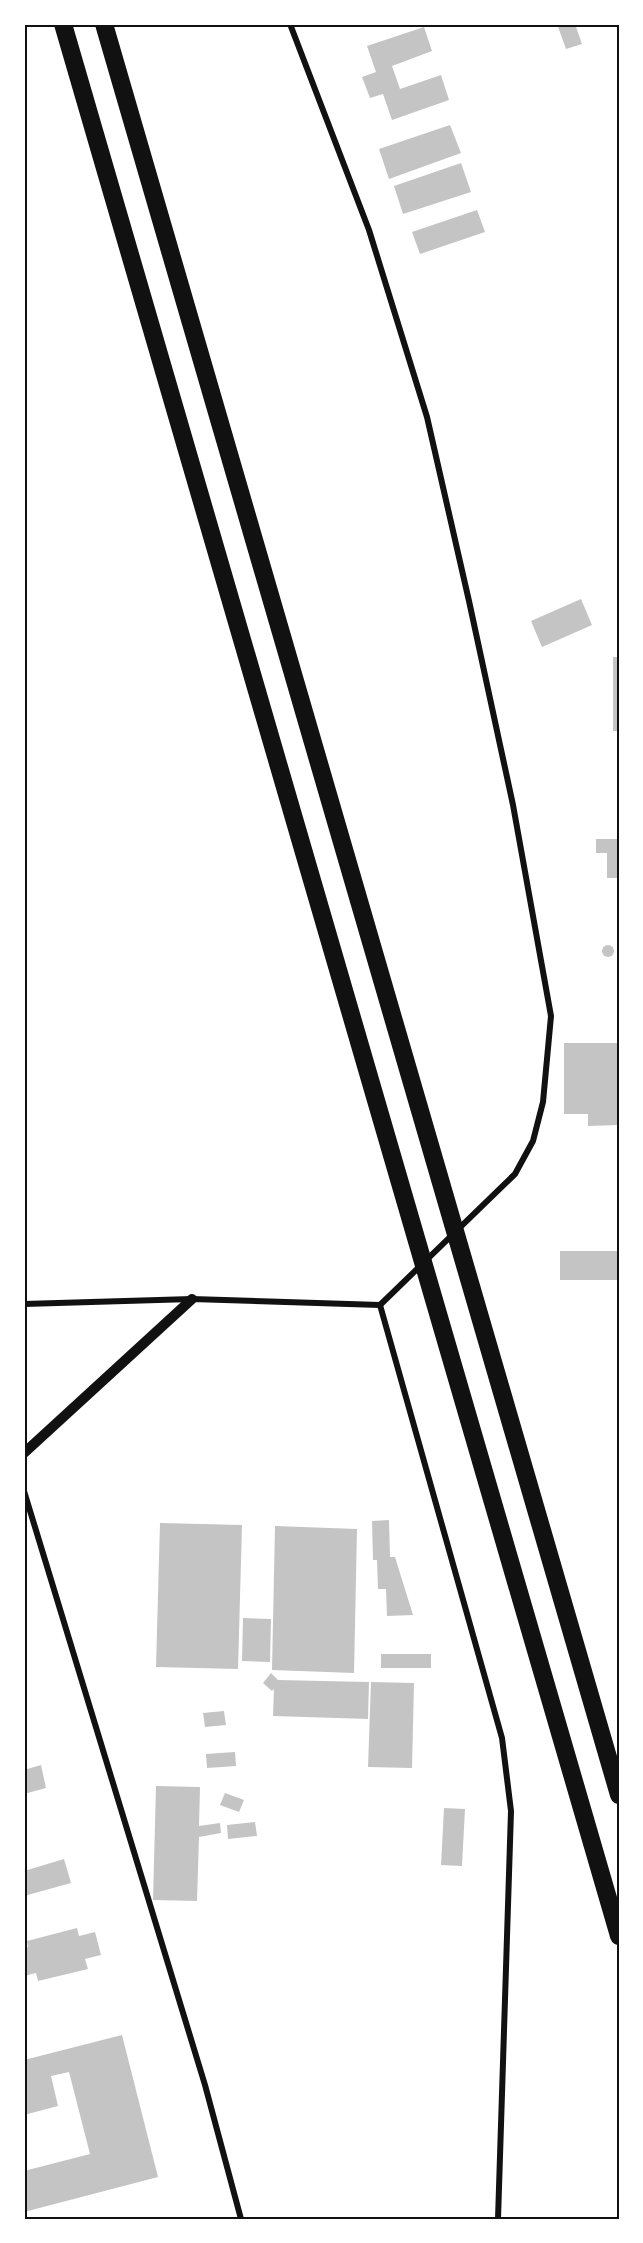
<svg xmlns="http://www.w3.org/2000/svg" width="643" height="2243" viewBox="0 0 643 2243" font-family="Arial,sans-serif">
  <rect width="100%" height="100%" fill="#fff"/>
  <!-- building -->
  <g fill="#c4c4c4">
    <path d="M557,24h18l7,20 -16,5z"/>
    <path d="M424,27l8,24 -40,15 8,23 41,-14 8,25 -57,20 -9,-26 -13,4 -8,-21 14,-5 -9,-26z"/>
    <path d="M450,125l11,28 -72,26 -10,-30z"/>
    <path d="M461,163l10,29 -68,22 -9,-28z"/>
    <path d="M477,210l8,22 -65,22 -8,-22z"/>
    <path d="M581,599l11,26 -50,22 -11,-26z"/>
    <rect x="613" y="657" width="6" height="74"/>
    <path d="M596,839h23v39h-12v-25h-11z"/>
    <circle cx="608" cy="951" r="6"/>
    <path d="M564,1043h55v82l-31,1v-12h-24z"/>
    <rect x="560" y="1251" width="59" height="29"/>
    <path d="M389,1520l1,37h5l18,58 -26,1 -1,-27h-8l-1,-29h-4l-1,-39z"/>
    <path d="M160,1523l82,2 -4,144 -82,-2z"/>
    <path d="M275,1526l82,3 -3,144 -82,-3z"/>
    <path d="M243,1618l28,1 -1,43 -28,-1z"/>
    <rect x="381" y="1654" width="50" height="14"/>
    <path d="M271,1673l7,7 91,2 -1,37 -95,-3 1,-27 -2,2 -9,-8z"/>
    <path d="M371,1682l43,1 -2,85 -44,-1z"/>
    <path d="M224,1711l2,14 -21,2 -2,-14z"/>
    <path d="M235,1752l1,14 -29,2 -1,-14z"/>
    <path d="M41,1765l5,23 -22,6v-24z"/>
    <path d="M156,1786l44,1 -1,39 21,-3 1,10 -22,4 -2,64 -44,-1z"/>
    <path d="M225,1793l19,7 -5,12 -19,-7z"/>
    <path d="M444,1808l21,1 -3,57 -21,-1z"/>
    <path d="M255,1822l2,14 -29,3 -1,-14z"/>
    <path d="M64,1859l7,24 -47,13v-25z"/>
    <path d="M77,1928l2,8 16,-4 6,23 -16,4 3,10 -50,12 -2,-8 -12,3v-27l4,-2 -1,-6z"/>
    <path d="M122,2035l36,142 -134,35v-41l66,-17 -21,-82 -18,4 7,30 -34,9v-55z"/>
  </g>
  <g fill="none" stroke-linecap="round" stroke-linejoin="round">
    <!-- minor -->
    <g stroke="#111" stroke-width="6">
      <path d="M290,24l79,206 58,187 42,184 44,204 38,211 -8,86 -10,39 -18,33 -135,131"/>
      <path d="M24,1304l168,-5 188,6 122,433 9,73 -13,408"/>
      <path d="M24,1491l181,594 36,134"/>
    </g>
    <!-- tertiary -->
    <path stroke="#111" stroke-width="10" d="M24,1453l168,-154"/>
    <!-- motorway -->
    <g stroke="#111" stroke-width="18">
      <path d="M63,24l556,1912"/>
      <path d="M104,24l515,1771"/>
    </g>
  </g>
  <!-- border -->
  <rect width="643" height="2243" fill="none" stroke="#ffffff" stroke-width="51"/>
  <rect x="26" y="26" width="592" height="2192" fill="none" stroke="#111" stroke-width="2"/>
</svg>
